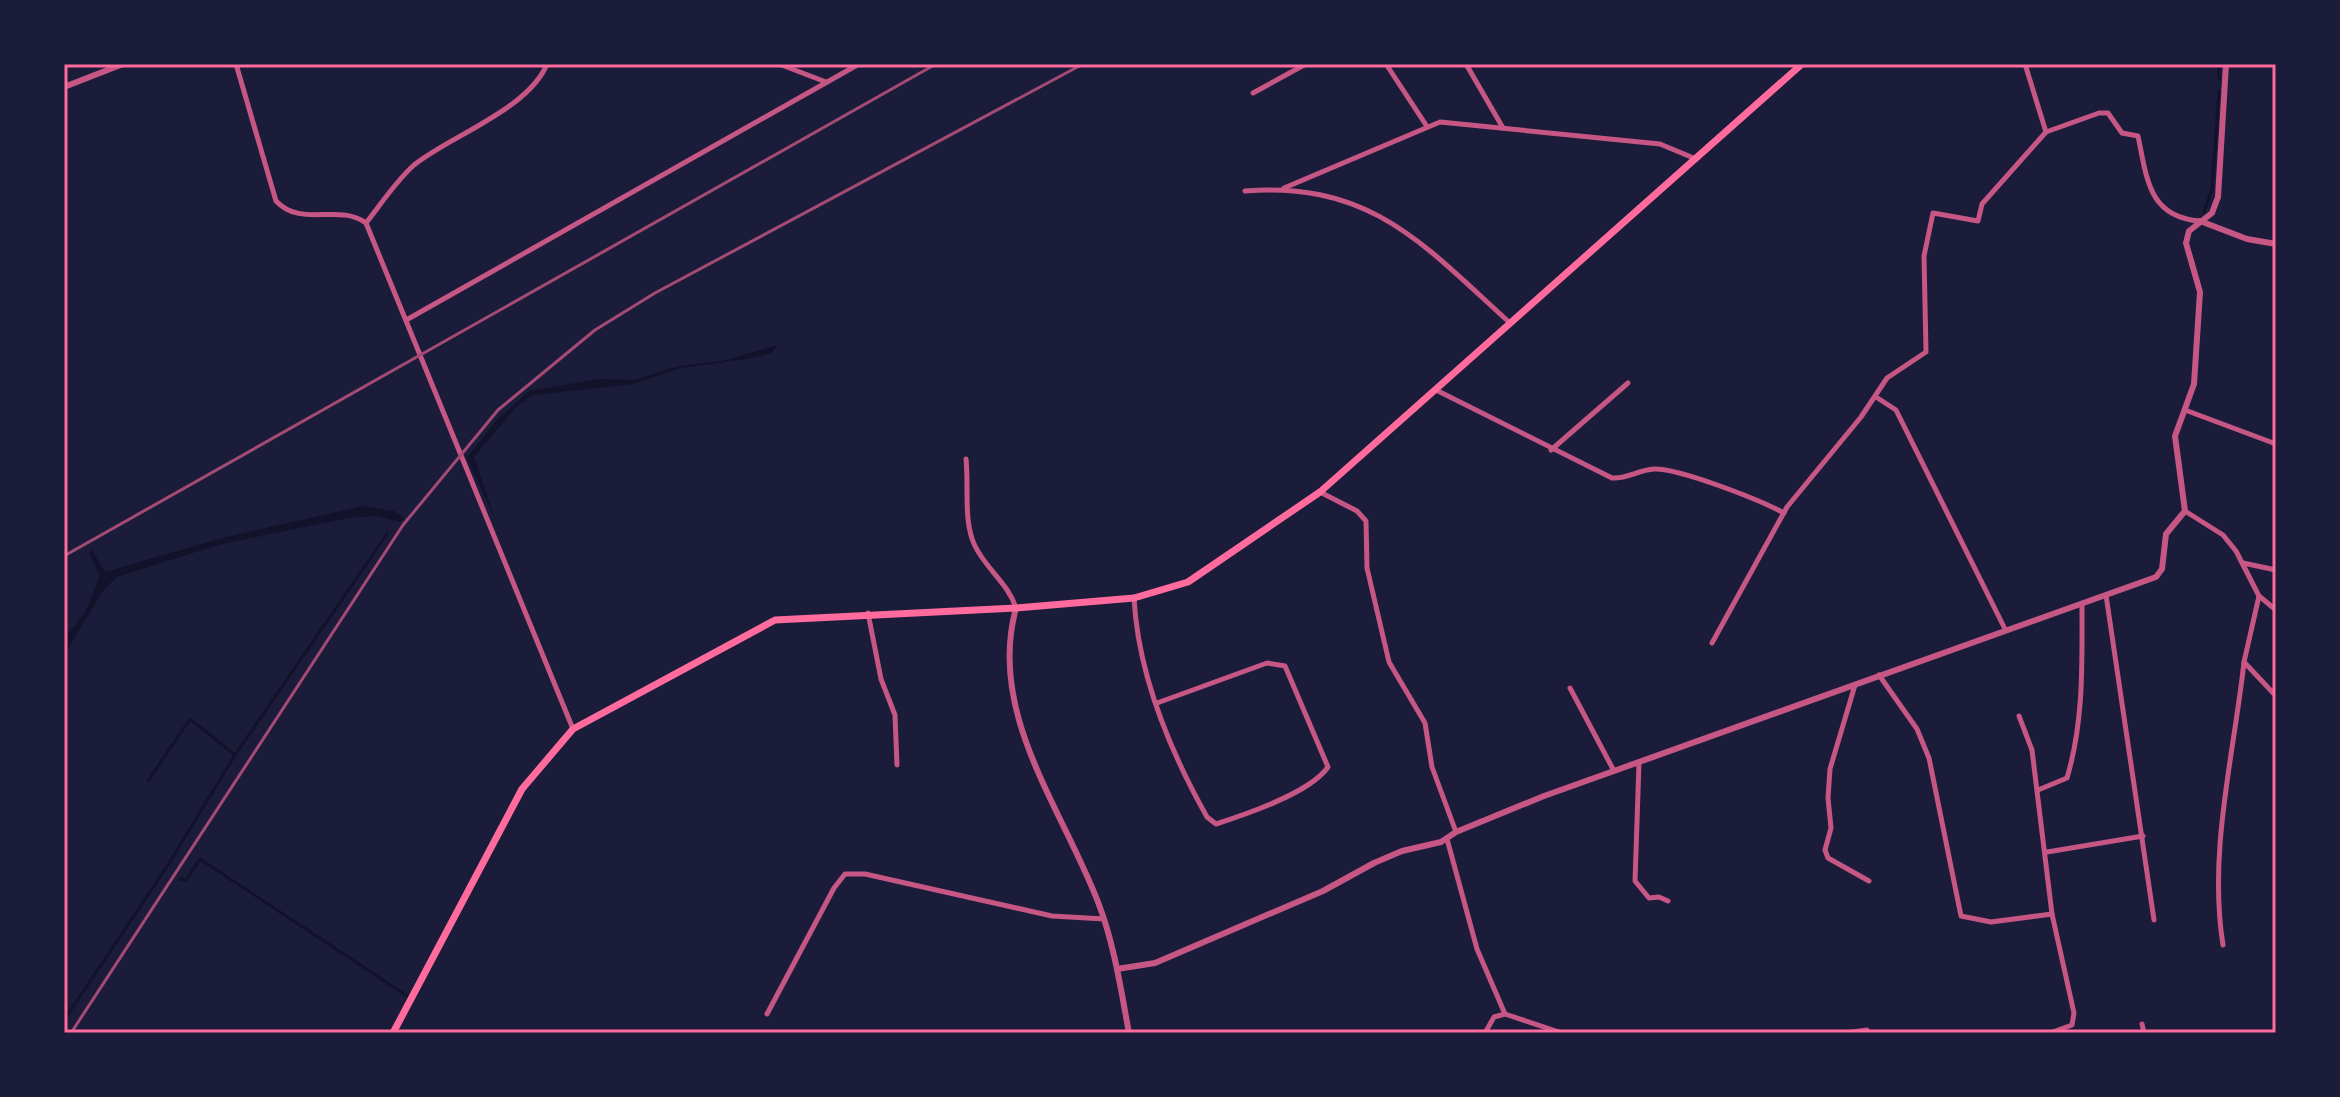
<svg xmlns="http://www.w3.org/2000/svg" width="2340" height="1097" viewBox="0 0 2340 1097" font-family="Lora,serif">
  <rect width="100%" height="100%" fill="#1b1b3a"/>
  <!-- water -->
  <g fill="#12122b">
    <path d="M778,345l-7,8 -17,5 -73,10 -48,16 -101,11 -16,12 -42,50 20,59 -27,-58 30,-38 32,-29 70,-12 34,1 46,-14 43,-5z"/>
    <path d="M363,506l31,5 10,7 -3,4 -26,-6 -27,2 -130,27 -101,32 -13,12 -40,67 2,-19 20,-26 14,-36 -11,-22 3,-3 13,22 117,-34z"/>
  </g>
  <g fill="none" stroke-linecap="round" stroke-linejoin="round">
    <!-- stream -->
    <g stroke="#12122b" stroke-width="3">
      <path d="M2219,79v-15"/>
      <path d="M2204,212l8,-23 7,-98"/>
      <path d="M148,781l42,-62 45,36"/>
      <path d="M180,879l6,1 14,-21 207,137"/>
      <path d="M64,1020l102,-152 69,-113 152,-221"/>
    </g>
    <!-- minor -->
    <g stroke="#c65784" stroke-width="5">
      <path d="M236,64l40,137c25,27 63,2 90,22l207,506"/>
      <path d="M779,64l47,18"/>
      <path d="M1386,64l40,61"/>
      <path d="M1466,64l37,64"/>
      <path d="M2025,64l21,68"/>
      <path d="M1253,93l53,-29"/>
      <path d="M1284,188l156,-66 220,22 36,15"/>
      <path d="M1245,191c126,-10 179,54 265,132"/>
      <path d="M366,223c15,-19 30,-42 48,-58 36,-29 115,-56 133,-101"/>
      <path d="M408,319l451,-255"/>
      <path d="M1438,391l174,87c16,1 26,-8 42,-9 25,-1 106,31 130,44"/>
      <path d="M1876,397l20,13 109,219"/>
      <path d="M2185,410l91,34"/>
      <path d="M1551,450l77,-67"/>
      <path d="M966,459c3,27 -3,63 9,87 11,23 33,37 41,62"/>
      <path d="M1320,492l37,19 9,10 1,47 22,94 36,61 7,44 24,65"/>
      <path d="M2185,511l38,24 13,16 23,45 -15,66 32,34"/>
      <path d="M2243,563l33,7"/>
      <path d="M2106,595l48,325"/>
      <path d="M2259,596l17,14"/>
      <path d="M1134,598c4,76 36,153 73,219l9,7c31,-10 94,-31 112,-57l-43,-101 -18,-3 -110,40"/>
      <path d="M868,613l13,66 14,36 2,50"/>
      <path d="M1712,643l75,-136 74,-90 26,-39 39,-26 -2,-96 9,-43 45,8 4,-17 64,-72 53,-19h9l14,20 16,3c9,42 10,81 62,85"/>
      <path d="M1879,675l38,54 12,29 32,158 30,6 61,-8 -20,-164 -13,-34"/>
      <path d="M1855,685l-25,84 -2,29 3,30 -6,22 3,8 41,23"/>
      <path d="M1570,688l44,83"/>
      <path d="M1639,763l-4,118 14,17 10,-1 9,4"/>
      <path d="M2038,790l29,-12c17,-57 15,-115 15,-174"/>
      <path d="M1447,839l30,110 28,65 57,19"/>
      <path d="M2047,852l96,-16"/>
      <path d="M2223,945c-15,-93 11,-191 21,-283"/>
      <path d="M767,1014l67,-126 11,-14h20l187,42 52,3"/>
      <path d="M2142,1024l2,9"/>
      <path d="M1485,1033l9,-16 11,-3"/>
      <path d="M1845,1033l22,-3"/>
      <path d="M2050,1033l22,-8 2,-12 -22,-99"/>
    </g>
    <!-- tertiary -->
    <g stroke="#c65784" stroke-width="6">
      <path d="M64,87l59,-23"/>
      <path d="M2200,221l47,18 29,5"/>
      <path d="M1016,608c-29,105 46,200 82,294 16,41 23,88 31,131"/>
      <path d="M1117,969l38,-6 168,-72 51,-28 28,-12 39,-9 15,-10 88,-36 612,-219 6,-8 4,-35 19,-23 -10,-75 19,-52 6,-92 -14,-49 3,-12 23,-18 6,-16 8,-133"/>
    </g>
    <!-- secondary -->
    <path stroke="#ff6b9d" stroke-width="7" d="M393,1033l129,-244 51,-60 202,-109 241,-12 118,-10 54,-16 132,-90 482,-428"/>
    <!-- rail -->
    <g stroke="#a44b75" stroke-width="3">
      <path d="M64,556l872,-492"/>
      <path d="M71,1033l332,-508 95,-115 97,-80 60,-37 428,-229"/>
    </g>
  </g>
  <!-- border -->
  <rect width="2340" height="1097" fill="none" stroke="#1b1b3a" stroke-width="132"/>
  <rect x="66" y="66" width="2208" height="965" fill="none" stroke="#ff6b9d" stroke-width="3"/>
</svg>
